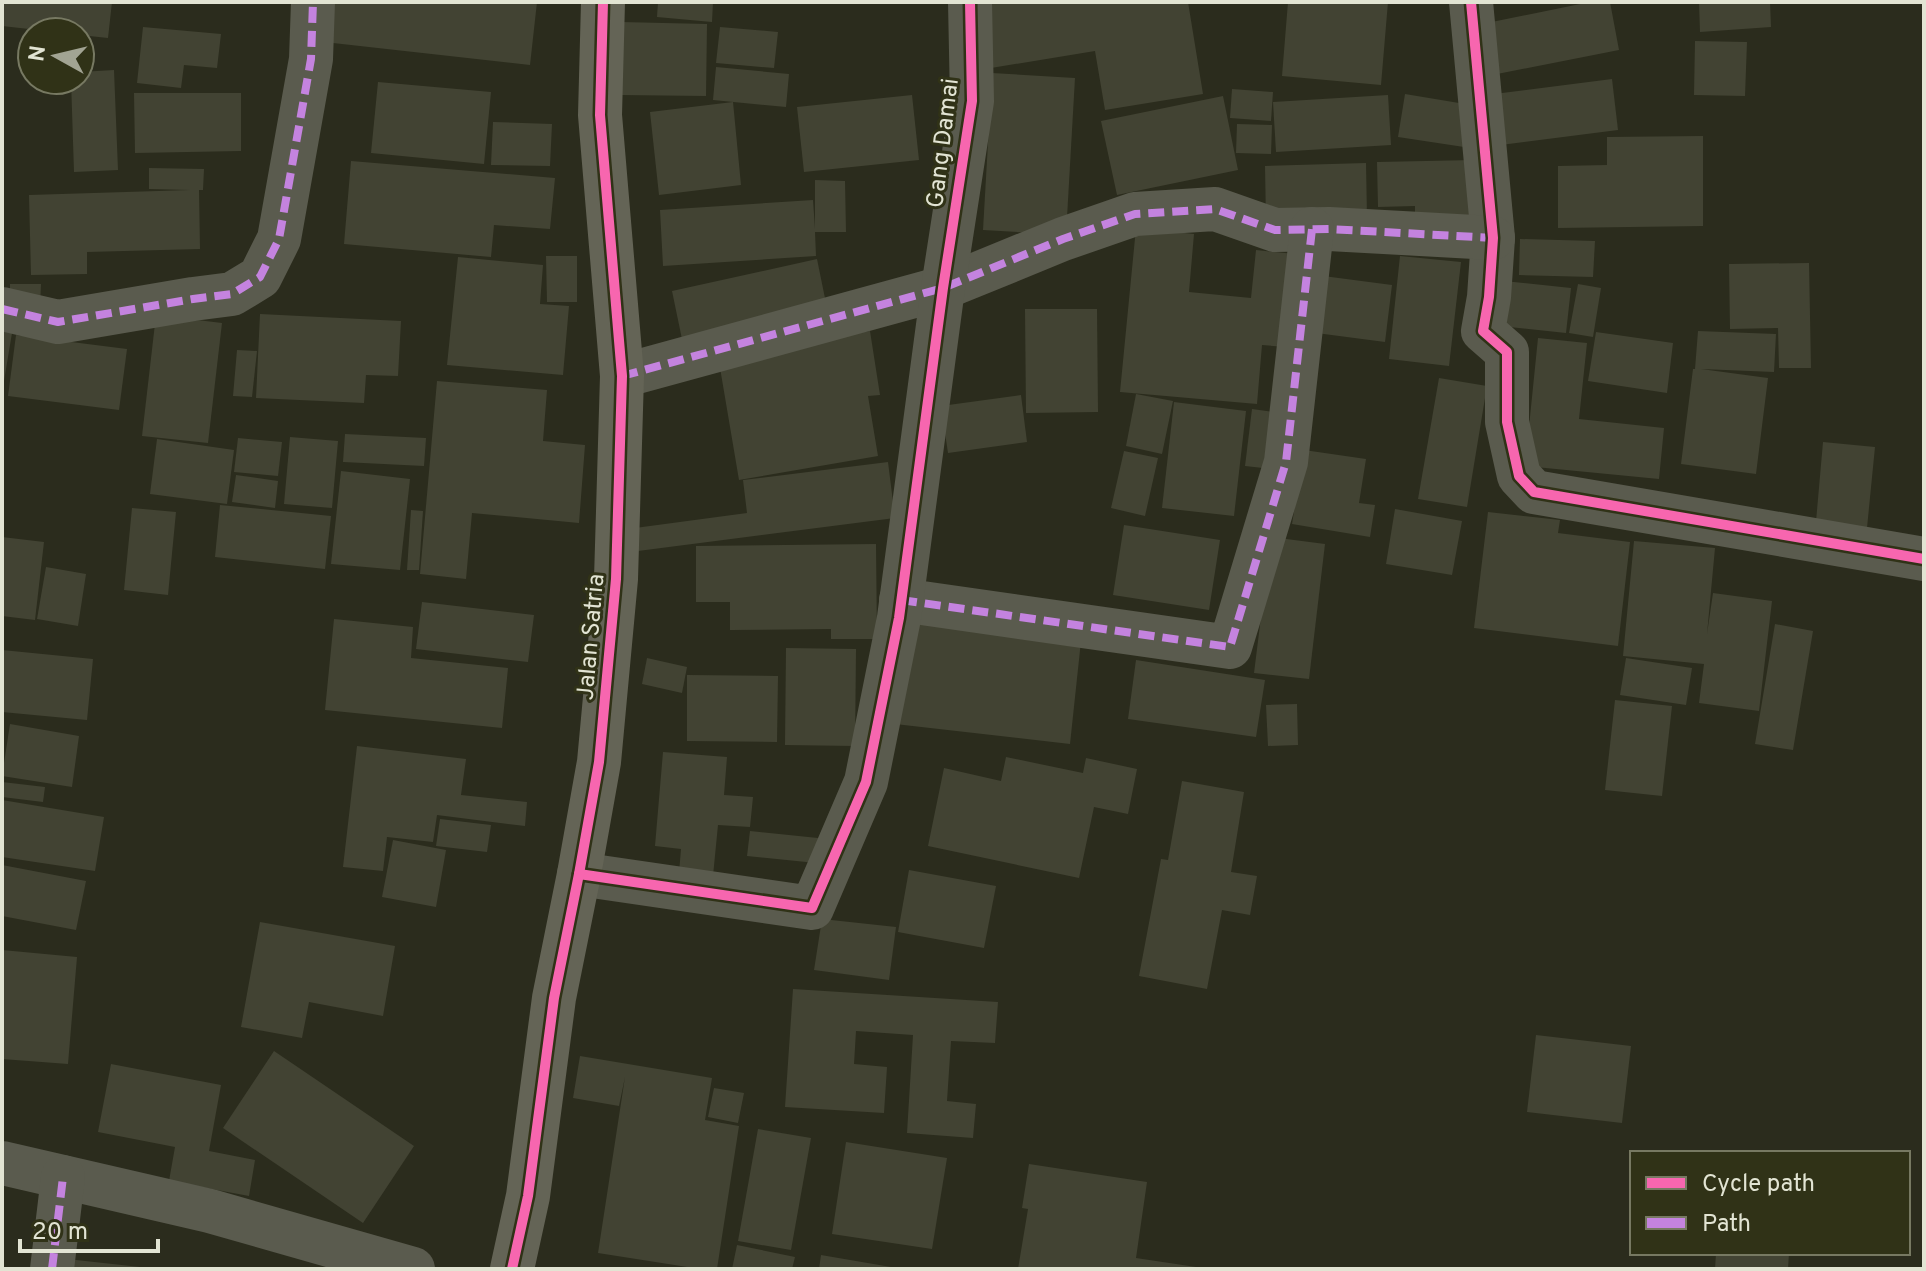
<svg xmlns="http://www.w3.org/2000/svg" width="1926" height="1271" viewBox="0 0 1926 1271" font-family="Overpass,sans-serif">
  <rect width="100%" height="100%" fill="#2b2c1d"/>
  <!-- building -->
  <g fill="#424333">
    <path d="M2,2h110l-4,36 -28,-3v-3h-24l-54,-6z"/>
    <path d="M319,2h218l-7,63 -215,-24z"/>
    <path d="M658,2h55l-1,20 -55,-5z"/>
    <path d="M980,2h119v2l89,-2 15,92 -98,16 -10,-59 -104,17z"/>
    <path d="M1288,2h100l-7,83 -99,-9z"/>
    <path d="M1590,2h20l9,48 -132,26 -10,-51z"/>
    <path d="M1699,2h71l1,25 -71,5z"/>
    <path d="M621,22l86,2 -1,72 -86,-1z"/>
    <path d="M143,27l78,7 -4,34 -33,-3 -3,23 -44,-5z"/>
    <path d="M720,27l58,5 -4,36 -58,-5z"/>
    <path d="M1695,41l52,1 -2,54 -51,-1z"/>
    <path d="M716,67l73,7 -3,33 -73,-7z"/>
    <path d="M114,70l4,100 -44,2 -3,-92h9v-8z"/>
    <path d="M992,73l83,5 -9,157 -83,-5z"/>
    <path d="M1612,79l6,51 -125,16 -7,-51z"/>
    <path d="M378,82l113,10 -7,72 -113,-11z"/>
    <path d="M1232,89l41,3 -2,29 -41,-3z"/>
    <path d="M134,93h107v58l-106,2z"/>
    <path d="M1405,94l66,11 -7,42 -66,-10z"/>
    <path d="M912,95l7,65 -115,12 -7,-65z"/>
    <path d="M1388,95l3,50 -115,7 -3,-50z"/>
    <path d="M1223,96l15,74 -121,25 -16,-74z"/>
    <path d="M733,102l8,83 -82,10 -9,-83z"/>
    <path d="M493,122l59,2 -2,42 -59,-1z"/>
    <path d="M1237,124l35,1 -1,29 -35,-1z"/>
    <path d="M1703,136v90l-145,2v-62l49,-1v-28z"/>
    <path d="M1474,160l2,64 -61,2v-20l-37,1 -1,-45z"/>
    <path d="M351,161l204,17 -5,51 -56,-4 -3,32 -147,-13z"/>
    <path d="M1366,163l1,54 -101,4 -1,-55z"/>
    <path d="M149,168l55,1 -1,21h-4l1,59 -113,3v22l-56,1 -2,-80 161,-5 -41,-1z"/>
    <path d="M815,180l30,1 1,51h-31l1,24 -153,10 -3,-56 153,-10 2,29z"/>
    <path d="M1136,228l58,6 -5,58 62,6 5,-48 49,5 -8,93 -35,-3 -5,59 -137,-12z"/>
    <path d="M1520,239l75,2 -2,36 -74,-2z"/>
    <path d="M546,256h31v46h-30z"/>
    <path d="M1400,256l61,6 -12,104 -60,-7z"/>
    <path d="M458,257l85,8 -3,39 29,2 -6,69 -116,-10z"/>
    <path d="M817,259l11,54 -145,31 -11,-53z"/>
    <path d="M1809,263l2,105h-32l-1,-40 -48,1 -1,-65z"/>
    <path d="M1308,274l84,11 -7,57 -84,-11z"/>
    <path d="M1504,281l67,7 -5,45 -66,-7z"/>
    <path d="M10,284h31l-1,23 -30,-1z"/>
    <path d="M1578,284l23,4 -8,49 -24,-4z"/>
    <path d="M1025,309h72l1,103 -72,1z"/>
    <path d="M260,314l141,7 -3,55 -32,-1 -2,28 -108,-5z"/>
    <path d="M156,315l66,8 -14,120 -66,-7z"/>
    <path d="M2,331l10,2 -8,48h-2z"/>
    <path d="M870,331l10,64 -12,1 10,60 -139,24 -21,-124z"/>
    <path d="M1698,331l78,3 -2,38 -73,-3 67,9 -12,96 -75,-10 12,-95h2z"/>
    <path d="M1596,332l77,11 -6,50 -79,-12z"/>
    <path d="M16,335l111,14 -8,61 -111,-14z"/>
    <path d="M1538,338l49,5 -8,76 85,9 -5,51 -134,-13z"/>
    <path d="M237,350l20,1 -5,46 -19,-1z"/>
    <path d="M1439,378l48,8 -20,121 -49,-8z"/>
    <path d="M437,381l110,9 -4,51 42,4 -6,78 -107,-10 -6,66 -46,-5z"/>
    <path d="M1136,394l37,7 -11,53 -36,-8z"/>
    <path d="M1021,395l6,47 -79,11 -7,-47z"/>
    <path d="M1174,402l72,9 -12,105 -72,-8z"/>
    <path d="M1252,409l37,5 -7,56 -37,-4z"/>
    <path d="M345,434l81,4 -2,28 -81,-4z"/>
    <path d="M290,437l48,4 -6,67 -48,-4z"/>
    <path d="M238,438l44,4 -4,34 -44,-4z"/>
    <path d="M157,439l77,11 -7,54 -77,-10z"/>
    <path d="M1823,442l52,5 -9,91 -51,-5z"/>
    <path d="M1304,450l62,9 -7,44 16,2 -5,32 -78,-13z"/>
    <path d="M1124,451l34,7 -13,58 -34,-8z"/>
    <path d="M888,462l7,56 -257,33 -3,-23 112,-15 -4,-33z"/>
    <path d="M341,471l69,8 -10,91 -69,-6z"/>
    <path d="M236,475l42,6 -3,27 -43,-6z"/>
    <path d="M220,505l111,11 -6,53 -110,-12z"/>
    <path d="M132,508l44,4 -8,83 -44,-5z"/>
    <path d="M1395,509l67,12 -10,54 -66,-11z"/>
    <path d="M411,510l12,1 -4,59h-12z"/>
    <path d="M1488,512l72,8 -2,13 72,9 -12,104 -144,-18z"/>
    <path d="M1124,525l96,15 -11,70 -96,-15z"/>
    <path d="M2,537l42,5 -9,78 -33,-4z"/>
    <path d="M1271,537l54,7 -16,135 -55,-6z"/>
    <path d="M1634,541l81,7 -8,86 6,-41 59,8 -13,110 -60,-8 5,-39 -81,-8z"/>
    <path d="M876,544l1,95h-46v-10l-101,1v-28h-34v-56z"/>
    <path d="M46,567l40,7 -8,52 -41,-7z"/>
    <path d="M422,602l112,13 -6,47 -112,-13z"/>
    <path d="M334,619l79,8 -2,31 97,10 -6,60 -177,-18z"/>
    <path d="M907,621l174,20 -11,103 -175,-20z"/>
    <path d="M1775,624l38,7 -20,119 -38,-6z"/>
    <path d="M786,648l70,1 -1,97 -70,-1z"/>
    <path d="M2,650l91,9 -6,61 -85,-8z"/>
    <path d="M647,658l40,9 -5,26 -40,-9z"/>
    <path d="M1626,658l66,10 -6,37 -66,-10z"/>
    <path d="M1136,660l129,20 -9,57 -128,-18z"/>
    <path d="M687,675l91,1 -1,66 -90,-1z"/>
    <path d="M1615,700l57,6 -10,90 -57,-6z"/>
    <path d="M1297,704l1,41 -30,1 -2,-41z"/>
    <path d="M10,724l69,12 -7,51 -70,-11z"/>
    <path d="M357,746l109,13 -5,36 66,7 -2,24 -88,-11 -4,27 -46,-5 -4,34 -40,-4z"/>
    <path d="M663,752l64,5 -3,38 29,2 -3,30 -32,-2 -5,51 -34,-3 2,-24 -26,-3z"/>
    <path d="M1006,757l77,16 3,-15 51,11 -9,45 -34,-7 -15,71 -151,-32 16,-78 57,13z"/>
    <path d="M1182,781l62,11 -13,80 26,4 -7,39 -28,-5 -15,79 -68,-13 22,-117 7,1z"/>
    <path d="M2,782l43,5 -2,15 -41,-5z"/>
    <path d="M2,800l102,17 -9,54 -93,-14z"/>
    <path d="M440,819l51,6 -4,27 -51,-6z"/>
    <path d="M750,831l68,7 -2,25 -69,-7z"/>
    <path d="M393,840l53,10 -10,57 -54,-10z"/>
    <path d="M2,865l84,16 -10,49 -74,-14z"/>
    <path d="M909,870l87,16 -12,62 -86,-16z"/>
    <path d="M822,919l74,8 -7,53 -75,-10z"/>
    <path d="M260,922l135,24 -12,70 -74,-14 -7,36 -61,-11z"/>
    <path d="M2,950l75,7 -9,107 -66,-5z"/>
    <path d="M793,989l205,13 -3,41 -44,-2 -4,60 29,3 -3,34 -66,-5 6,-98 -57,-4 -2,33 33,3 -3,46 -99,-6z"/>
    <path d="M1536,1035l95,11 -9,77 -95,-11z"/>
    <path d="M274,1051l140,95 -51,77 -140,-95z"/>
    <path d="M580,1056l132,22 -7,42 34,6 -22,143h-17l-102,-16 27,-176 -6,29 -46,-8z"/>
    <path d="M111,1064l110,21 -12,66 46,9 -6,36 -80,-15 6,-34 -77,-15z"/>
    <path d="M714,1088l30,5 -6,30 -30,-6z"/>
    <path d="M758,1129l53,9 -20,112 -53,-9z"/>
    <path d="M846,1142l101,16 -15,91 -100,-15z"/>
    <path d="M1029,1164l118,18 -11,76 60,9v2h-178l10,-60 -6,-1z"/>
    <path d="M737,1245l58,12 -3,12h-60z"/>
    <path d="M1716,1253h73l-1,16h-73z"/>
    <path d="M821,1255l70,12v2h-72z"/>
    <path d="M67,1259l73,8v2h-74z"/>
  </g>
  <g fill="none" stroke-linecap="round" stroke-linejoin="round">
    <!-- street -->
    <g stroke="#5a5b4e" stroke-width="44">
      <path d="M1471,2l22,236 -4,59 -6,34 24,21v70l12,54 15,16 390,67"/>
      <path d="M2,309l56,13 135,-23 39,-5 28,-17 19,-38 32,-180 2,-57"/>
      <path d="M622,376l321,-88 120,-49 72,-25 80,-5 60,21 54,-1 164,9"/>
      <path d="M901,600l329,47 56,-185 26,-233"/>
      <path d="M579,874l233,34 54,-126 33,-164 44,-330 29,-187 -2,-99"/>
      <path d="M2,1163l208,48 203,58"/>
      <path d="M52,1269l11,-92"/>
    </g>
    <!-- secondary -->
    <path stroke="#646456" stroke-width="44" d="M512,1269l16,-73 26,-198 25,-124 20,-112 17,-183 6,-203 -22,-261 3,-113"/>
    <!-- quiet -->
    <g stroke="#c483df" stroke-width="8" stroke-dasharray="16 8" stroke-linecap="butt">
      <path d="M2,309l56,13 135,-23 39,-5 28,-17 19,-38 32,-180 2,-57"/>
      <path d="M622,376l321,-88 120,-49 72,-25 80,-5 60,21 54,-1 164,9"/>
      <path d="M901,600l329,47 56,-185 26,-233"/>
      <path d="M52,1269l11,-92"/>
    </g>
    <!-- cycleway casing -->
    <g stroke="#303217" stroke-width="15">
      <g id="cycleway">
        <path d="M1471,2l22,236 -4,59 -6,34 24,21v70l12,54 15,16 390,67"/>
        <path d="M579,874l233,34 54,-126 33,-164 44,-330 29,-187 -2,-99"/>
        <path d="M512,1269l16,-73 26,-198 25,-124 20,-112 17,-183 6,-203 -22,-261 3,-113"/>
      </g>
    </g>
    <!-- cycleway -->
    <use href="#cycleway" stroke="#f766af" stroke-width="10"/>
  </g>
  <g text-anchor="middle" stroke-width="6" stroke-linejoin="round" paint-order="stroke">
    <!-- street labels -->
    <g font-size="24" fill="#e2e4d3" stroke="#303217">
      <text transform="translate(942 143) rotate(-83)" y="8">Gang Damai</text>
      <text transform="translate(590 637) rotate(-85)" y="8">Jalan Satria</text>
    </g>
  </g>
  <!-- border -->
  <rect width="1926" height="1271" fill="none" stroke="#e2e4d3" stroke-width="8"/>
  <!-- legend -->
  <rect x="1630" y="1151" width="280" height="104" fill="#303217" stroke="#777962" stroke-width="2"/>
  <rect x="1646" y="1177" width="40" height="12" fill="#f766af" stroke="#777962" stroke-width="2"/>
  <text x="1702" y="1191" font-size="24" fill="#e2e4d3">Cycle path</text>
  <rect x="1646" y="1217" width="40" height="12" fill="#c483df" stroke="#777962" stroke-width="2"/>
  <text x="1702" y="1231" font-size="24" fill="#e2e4d3">Path</text>
  <!-- north arrow -->
  <g transform="translate(56 56) rotate(278)"><circle r="38" fill="#303217" stroke="#777962" stroke-width="2"/>
  <path d="M0-6L14 30L0 20L-14 30Z" fill="#a2a493"/>
  <text y="-12" font-size="22" font-weight="bold" text-anchor="middle" fill="#e2e4d3">N</text>
  </g>
  <!-- scale -->
  <path d="M20 1239v12h138v-12" fill="none" stroke="#e2e4d3" stroke-width="4"/>
  <text x="32" y="1239" font-size="24" fill="#e2e4d3" stroke="#303217" stroke-width="6" paint-order="stroke">20 m</text>
</svg>
